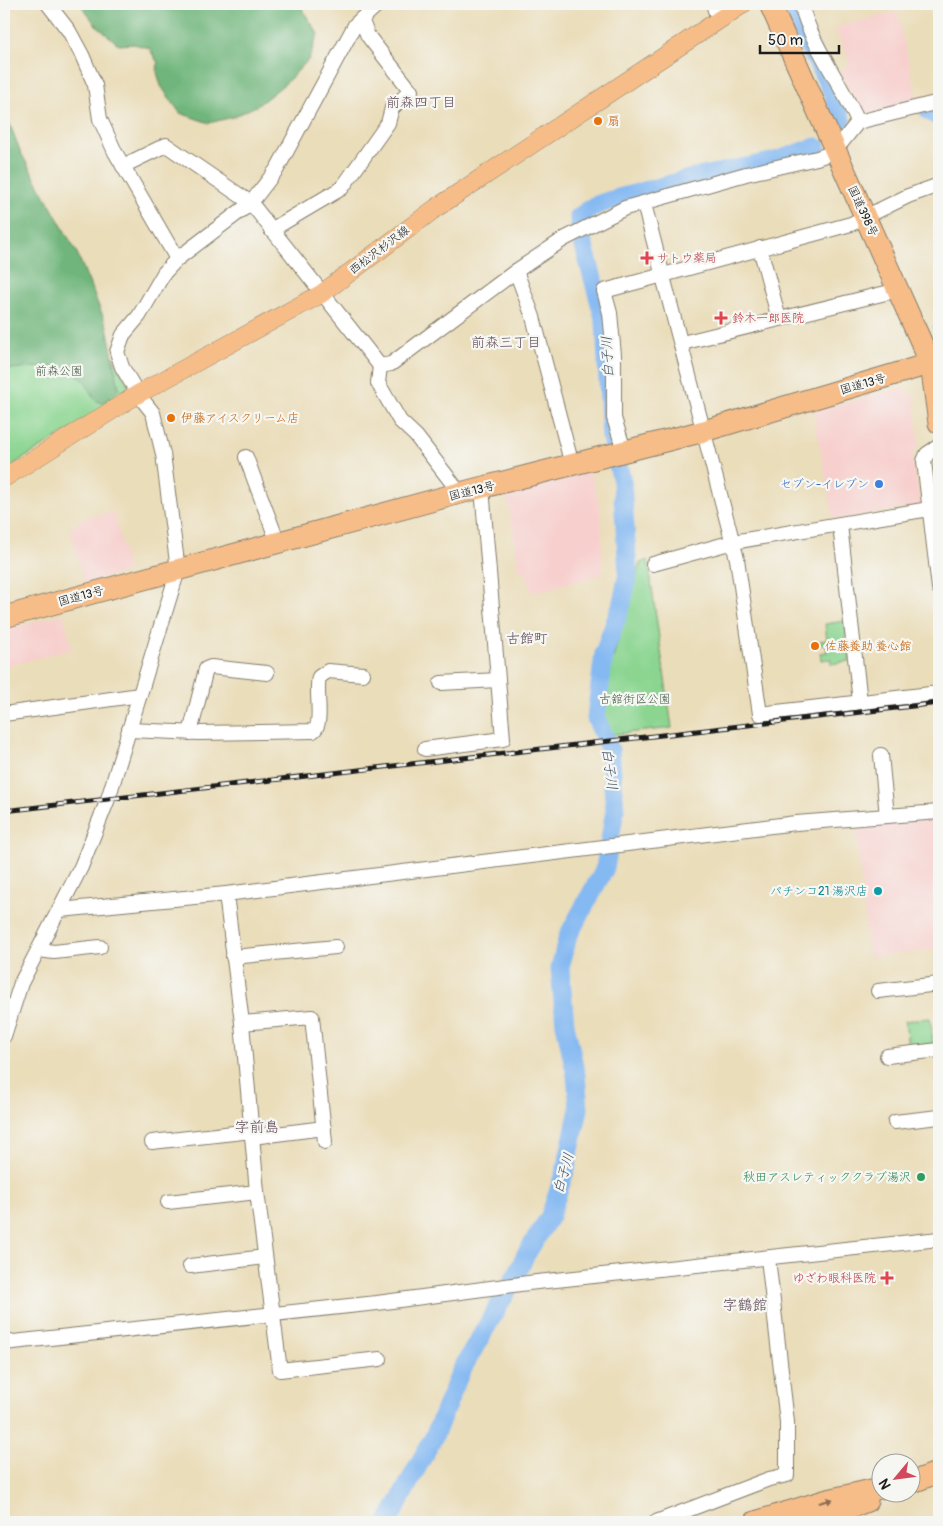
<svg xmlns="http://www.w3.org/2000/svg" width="943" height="1526" viewBox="0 0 943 1526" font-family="Pangolin,'Klee One',sans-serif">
  <rect width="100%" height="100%" fill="#f6f6f2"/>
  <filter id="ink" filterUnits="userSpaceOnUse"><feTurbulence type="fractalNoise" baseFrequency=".02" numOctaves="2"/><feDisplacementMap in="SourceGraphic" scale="10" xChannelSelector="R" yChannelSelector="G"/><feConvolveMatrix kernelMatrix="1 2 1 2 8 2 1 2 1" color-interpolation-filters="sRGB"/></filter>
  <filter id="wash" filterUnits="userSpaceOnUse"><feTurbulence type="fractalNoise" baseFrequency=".0096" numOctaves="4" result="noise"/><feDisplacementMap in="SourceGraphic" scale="20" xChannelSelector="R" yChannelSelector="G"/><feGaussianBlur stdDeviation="1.12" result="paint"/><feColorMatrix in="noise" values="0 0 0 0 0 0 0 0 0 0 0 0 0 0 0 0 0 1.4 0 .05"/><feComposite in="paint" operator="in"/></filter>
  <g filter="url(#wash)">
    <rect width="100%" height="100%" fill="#eaddba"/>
    <!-- built -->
    <g fill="#f7d0ce">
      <path d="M897,11l21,91 -56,12 -22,-42 10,-9 -15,-35z"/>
      <path d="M901,388l14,10 4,49h-3l-4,12 9,46 -87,15 -21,-109z"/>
      <path d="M590,472l10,34 2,21v47l-70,19 -7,-23 -6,1 -12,-76z"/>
      <path d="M114,512l14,59 -44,12 -14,-54 12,-10z"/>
      <path d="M63,614l9,35 -68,18v-37z"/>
      <path d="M939,817v132l-70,8 -13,-130z"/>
    </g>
    <!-- green -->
    <g fill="#8bd591" stroke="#547856">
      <path d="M4,150l128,243 -128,77z"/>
      <path d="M648,560l24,168 -64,7c-6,-28 -7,-54 6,-80l26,-92z"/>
      <path d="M845,621l5,40 -19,3v-5l-10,1 -1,-7 7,-1 -1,-8h-7v-3l8,-1 -2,-16z"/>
      <path d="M930,1018l3,26 -25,3 -3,-26z"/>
    </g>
    <!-- forest -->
    <g fill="#70b67b" stroke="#46694c">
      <path d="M80,4h219l19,30 -9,25 -22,23 -29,23 -25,12 -24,6 -29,-10 -19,-27 -4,-14 1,-9 -9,-15 -15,-4 -15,1 -23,-20z"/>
      <path d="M4,109l17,44 56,100 30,73 12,63 -10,10 -8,4c-11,-5 -10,-13 -16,-21 -17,-21 -53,-14 -76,-13l-5,4z"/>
    </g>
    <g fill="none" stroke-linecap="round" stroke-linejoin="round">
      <!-- stream -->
      <path stroke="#85b9f2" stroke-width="3" d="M934,327l5,-2"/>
      <!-- river -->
      <g stroke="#85b9f2" stroke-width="19">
        <path d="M791,4l10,28 32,60 9,31 -3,5"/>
        <path d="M929,111l10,6"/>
        <path d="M388,1522l47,-88 26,-63 57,-99 7,-16 25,-40 16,-48 13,-59 -3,-34 -11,-51 -5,-56 8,-32 37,-68 10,-58 -5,-60 -14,-32 8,-65 18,-50 6,-30 -6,-92 -11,-44 -6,-115 -23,-83 -3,-22 15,-11 14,-5 85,-23 83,-17 40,-14"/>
      </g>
    </g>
  </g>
  <g filter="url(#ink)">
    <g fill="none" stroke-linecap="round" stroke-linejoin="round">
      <!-- minor casing -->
      <g stroke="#837c6b" stroke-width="16">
        <g id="minor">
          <path d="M48,4l21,27 13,24 13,30 5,34 15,33 62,107"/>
          <path d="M713,4l5,15"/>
          <path d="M801,4c11,43 40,78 57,118"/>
          <path d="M123,166l43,-21 85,58 129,163"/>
          <path d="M644,204l93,355 23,155 179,-21"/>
          <path d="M271,230l71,-42 46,-65 4,-15 19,-17 -43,-55 -7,-17"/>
          <path d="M760,248l19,71"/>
          <path d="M516,271l17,46 39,148"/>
          <path d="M682,343l216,-53"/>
          <path d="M380,366l11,-2 125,-93 48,-32 61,-31 121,-34 71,-16 17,-6 24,-30 81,-20"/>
          <path d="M380,366l-2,17 22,38 16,15 44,57"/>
          <path d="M939,446l-12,8 -3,7 15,127"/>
          <path d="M624,450l-10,-32v-63l-4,-42 -6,-22 247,-67 57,-28 31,-11"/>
          <path d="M246,457l32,86"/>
          <path d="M840,525l20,177"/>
          <path d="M653,564l80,-22 196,-33"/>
          <path d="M441,683l57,-3"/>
          <path d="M4,714l136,-19"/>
          <path d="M129,730l70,3 114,-2c11,-6 2,-40 6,-54l9,-6 35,3"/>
          <path d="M190,733l16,-64 5,-2 56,6"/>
          <path d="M425,749l78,-10 -21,-251"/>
          <path d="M881,755l6,61"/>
          <path d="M226,894l16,129 15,169 23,178 100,-11"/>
          <path d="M60,910l166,-16 570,-71 143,-11"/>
          <path d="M39,950l15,2 46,-5"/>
          <path d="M233,957l103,-10"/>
          <path d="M878,991l61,-7"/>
          <path d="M242,1023l70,-6 13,125"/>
          <path d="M4,1036l17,-53 60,-116 27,-68 70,-229 -15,-116 -10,-41 -15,-19 -16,-27 -5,-15 6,-17 16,-19 25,-43 13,-14 74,-56 26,-34 78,-144 23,-21"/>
          <path d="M887,1056l52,-6"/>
          <path d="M895,1122l44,-5"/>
          <path d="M252,1137l72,-9"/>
          <path d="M152,1142l100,-11"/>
          <path d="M168,1202l89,-10"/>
          <path d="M190,1266l75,-9"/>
          <path d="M4,1343l373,-40 151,-20 411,-44"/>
          <path d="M656,1522l113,-43 18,-4v-53l-19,-164"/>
        </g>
      </g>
      <!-- major casing -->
      <g stroke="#837c6b" stroke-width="19">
        <path id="major" d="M4,478l134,-84 183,-100 115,-86 307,-204"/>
      </g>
      <!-- highway casing -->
      <g stroke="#837c6b" stroke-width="23">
        <g id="highway">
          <path d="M770,4l161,360 8,59"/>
          <path d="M4,617l456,-124 244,-62 235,-70"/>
          <path d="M910,1483l29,-11"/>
          <path d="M755,1522l69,-21 56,-13"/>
          <path d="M812,1522l55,-21"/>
        </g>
      </g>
      <!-- minor -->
      <use href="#minor" stroke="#fff" stroke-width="14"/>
      <!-- major -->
      <use href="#major" stroke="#f7bd88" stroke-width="18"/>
      <!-- highway -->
      <use href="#highway" stroke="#f7bd88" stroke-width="21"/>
      <!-- rail casing -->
      <g stroke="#1c1c1c" stroke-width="5">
        <path id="rail" d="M4,811l935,-108"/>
      </g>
      <!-- rail -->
      <use href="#rail" stroke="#f6f6f2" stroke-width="3" stroke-dasharray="9" stroke-linecap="butt"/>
    </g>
    <!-- one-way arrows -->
    <defs><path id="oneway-solid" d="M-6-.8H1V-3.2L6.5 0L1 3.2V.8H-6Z" transform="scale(1.25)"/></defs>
    <use fill="#8a6c52" href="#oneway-solid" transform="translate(826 1501) rotate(-15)"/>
  </g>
  <!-- markers -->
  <g fill="#e8710a" stroke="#f6f6f2" stroke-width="2">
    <circle cx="598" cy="121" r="5"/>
    <circle cx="171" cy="418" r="5"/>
    <circle cx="815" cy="646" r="5"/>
  </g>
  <g fill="#e0444e" stroke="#f6f6f2" stroke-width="2">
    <path d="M644.5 250.5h5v5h5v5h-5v5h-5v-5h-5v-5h5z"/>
    <path d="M718.5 310.5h5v5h5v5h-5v5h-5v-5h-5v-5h5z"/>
    <path d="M884.5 1270.5h5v5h5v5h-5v5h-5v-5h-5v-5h5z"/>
  </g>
  <circle fill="#3f7fe0" stroke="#f6f6f2" stroke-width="2" cx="879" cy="484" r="5"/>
  <circle fill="#0f9aa8" stroke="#f6f6f2" stroke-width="2" cx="878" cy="891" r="5"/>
  <circle fill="#2e9e5b" stroke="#f6f6f2" stroke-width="2" cx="921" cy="1177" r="5"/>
  <g text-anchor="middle" stroke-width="4.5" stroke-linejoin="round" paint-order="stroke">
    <!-- food labels -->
    <g font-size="12" fill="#c56008" stroke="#f6f6f2" text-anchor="start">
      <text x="608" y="125">扇</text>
      <text x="181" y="422">伊藤アイスクリーム店</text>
      <text x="825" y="650">佐藤養助 養心館</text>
    </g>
    <!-- street labels -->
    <g font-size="12" fill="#1c1c1c" stroke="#f6f6f2">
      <text transform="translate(863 211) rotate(65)" y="4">国道398号</text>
      <text transform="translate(379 250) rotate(-37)" y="4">西松沢杉沢線</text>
      <text transform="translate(863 384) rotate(-16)" y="4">国道13号</text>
      <text transform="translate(472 491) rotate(-14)" y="4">国道13号</text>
      <text transform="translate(81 596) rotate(-15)" y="4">国道13号</text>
    </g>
    <!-- health labels -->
    <g font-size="12" fill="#be3a42" stroke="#f6f6f2" text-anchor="start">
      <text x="657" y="262">サトウ薬局</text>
      <text x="732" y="322">鈴木一郎医院</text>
      <text x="876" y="1282" text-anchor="end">ゆざわ眼科医院</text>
    </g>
    <!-- park labels -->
    <g font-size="12" fill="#435d45" stroke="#f6f6f2">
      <text x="59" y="375">前森公園</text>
      <text x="635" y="703">古舘街区公園</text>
    </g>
    <!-- shop labels -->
    <g font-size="12" fill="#366cbe" stroke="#f6f6f2" text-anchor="end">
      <text x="869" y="488">セブン-イレブン</text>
    </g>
    <!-- culture labels -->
    <g font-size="12" fill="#0d838f" stroke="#f6f6f2" text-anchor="end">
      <text x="868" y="895">パチンコ21 湯沢店</text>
    </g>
    <!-- leisure labels -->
    <g font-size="12" fill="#27864d" stroke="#f6f6f2" text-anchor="end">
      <text x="911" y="1181">秋田アスレティッククラブ湯沢</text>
    </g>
    <!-- neighbourhood labels -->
    <g font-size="14" fill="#614c58" stroke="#f6f6f2">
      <text x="421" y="107">前森四丁目</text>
      <text x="506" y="347">前森三丁目</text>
      <text x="527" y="643">古館町</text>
    </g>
    <!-- water labels -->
    <g font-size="14" font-style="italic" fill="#415367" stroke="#f6f6f2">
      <text transform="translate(607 357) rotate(-93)" y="5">白子川</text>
      <text transform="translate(610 769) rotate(82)" y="5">白子川</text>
      <text transform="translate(563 1173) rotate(-74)" y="5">白子川</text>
    </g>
    <!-- quarter labels -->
    <g font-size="15" fill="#614c58" stroke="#f6f6f2">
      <text x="257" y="1132">字前島</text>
      <text x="745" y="1310">字鶴館</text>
    </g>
  </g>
  <!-- margin -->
  <rect width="943" height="1526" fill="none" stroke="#f6f6f2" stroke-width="20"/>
  <!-- north arrow -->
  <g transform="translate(896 1478) rotate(241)"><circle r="24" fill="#f6f6f2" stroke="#9f9f9c"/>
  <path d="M0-4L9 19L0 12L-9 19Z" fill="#d1495b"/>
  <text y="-8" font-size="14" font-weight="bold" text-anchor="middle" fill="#1c1c1c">N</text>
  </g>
  <!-- scale -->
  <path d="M760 45v8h79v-8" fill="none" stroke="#1c1c1c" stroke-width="2.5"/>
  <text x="768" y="45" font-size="15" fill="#1c1c1c" stroke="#f6f6f2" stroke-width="4" paint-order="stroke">50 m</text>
</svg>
